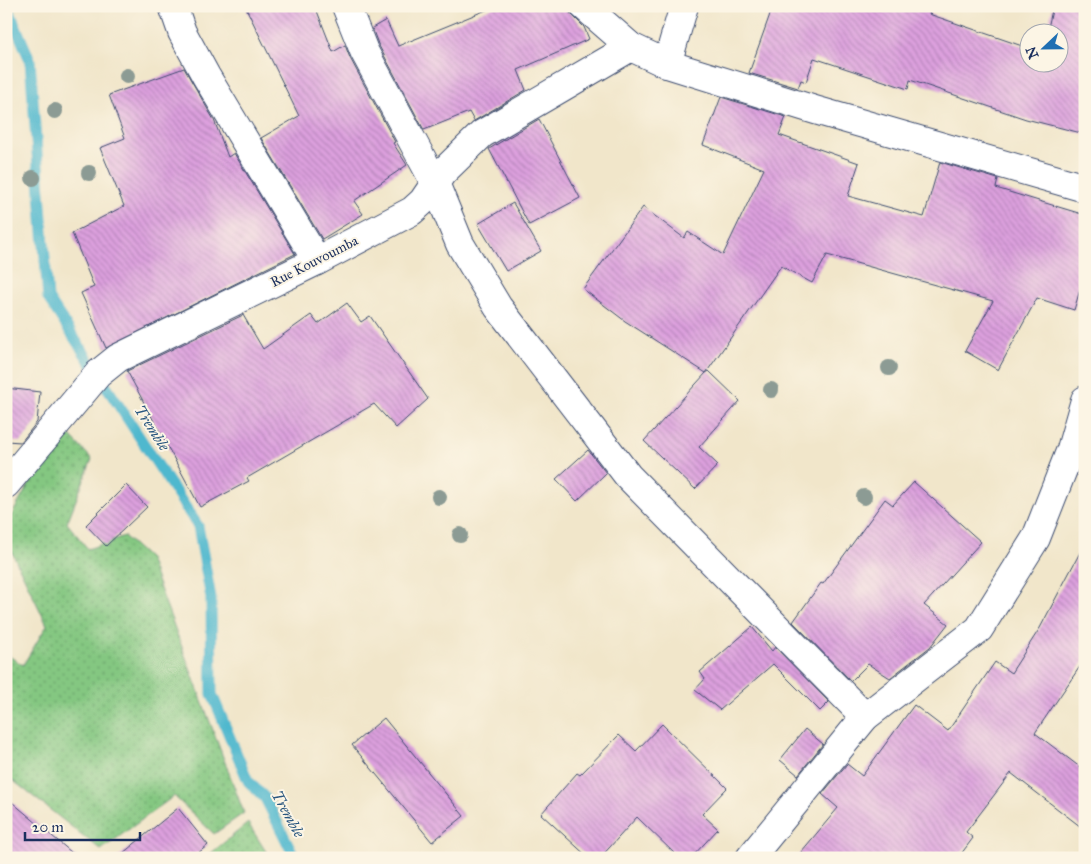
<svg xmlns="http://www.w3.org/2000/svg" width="1091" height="864" viewBox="0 0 1091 864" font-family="'IM FELL Great Primer',serif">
  <defs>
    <pattern id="grass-dots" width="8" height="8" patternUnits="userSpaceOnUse" patternTransform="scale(1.25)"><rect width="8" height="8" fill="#84c781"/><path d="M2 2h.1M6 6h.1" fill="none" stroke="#6ba26d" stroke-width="1.8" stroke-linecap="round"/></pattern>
    <pattern id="building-back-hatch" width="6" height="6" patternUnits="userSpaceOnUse" patternTransform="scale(1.25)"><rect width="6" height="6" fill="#dda0de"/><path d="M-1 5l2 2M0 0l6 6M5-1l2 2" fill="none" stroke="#b283b7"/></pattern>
  </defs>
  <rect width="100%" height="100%" fill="#fcf5e5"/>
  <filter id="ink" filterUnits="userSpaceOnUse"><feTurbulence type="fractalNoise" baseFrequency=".02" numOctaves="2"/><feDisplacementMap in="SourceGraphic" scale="10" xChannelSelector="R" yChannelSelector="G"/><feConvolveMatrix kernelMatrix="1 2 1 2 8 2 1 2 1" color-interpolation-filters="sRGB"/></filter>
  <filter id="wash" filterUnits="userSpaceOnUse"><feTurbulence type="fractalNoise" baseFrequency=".0096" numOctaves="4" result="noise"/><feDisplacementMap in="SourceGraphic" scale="20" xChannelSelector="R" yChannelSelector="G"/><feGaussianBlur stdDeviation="1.12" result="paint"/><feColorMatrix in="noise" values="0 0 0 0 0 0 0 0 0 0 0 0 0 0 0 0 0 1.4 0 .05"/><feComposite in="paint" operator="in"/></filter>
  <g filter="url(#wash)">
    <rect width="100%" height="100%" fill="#f1e6ca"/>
    <!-- grass -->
    <g fill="url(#grass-dots)" stroke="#507b70">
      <path d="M68,434l24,25 -25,64 21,26 36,-13 25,23 95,254 -30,21 -40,-38 -73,54 -95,-75v-121l17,11 24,-40 -41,-85v-15l37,-66z"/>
      <path d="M248,823l22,35h-65z"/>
    </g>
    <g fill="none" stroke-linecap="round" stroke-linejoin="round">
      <!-- stream -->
      <path stroke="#50b8ce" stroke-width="11" d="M7,6l23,54 18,238 150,228 13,72 1,96 36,87 17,17 30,60"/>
    </g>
    <g id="blocks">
      <!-- building -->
      <g fill="url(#building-back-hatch)">
        <path d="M245,6h70l18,46 12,-7 5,13 45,84 -2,1 14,22 -53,36 9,13 -41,25 -61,-101 38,-22z"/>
        <path d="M496,6h73v6l15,15 5,12 -71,31 8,20 -52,31 -5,-9 -45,18 -46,-86 -6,-16 14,-8 12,26z"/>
        <path d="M773,6h161l-5,8 99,34v14h30v-30h-11l6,-26h32v128l-59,-15 -116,-39 -2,9 -94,-31 -8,24 -5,-2 -3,8 -49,-15z"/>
        <path d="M184,68l30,52 14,37 6,-4 61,101 -189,94 -25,-55 13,-6 -22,-54 52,-27 -24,-58 25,-10 -16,-43z"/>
        <path d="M721,97l65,20 -7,18 80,28 -11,33 76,21 16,-55 58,17 -2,9 89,27v58l-11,37 -37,-12 -39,72 -33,-19 28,-50 -166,-46 -15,28 -31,-17 -75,107 3,-2 31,30 -41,46 19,18 -23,24 -51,-48 62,-68 -81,-52 -42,-32 60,-82 41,31 4,-6 35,23 41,-86 -61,-24z"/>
        <path d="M539,119l41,79 -51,27 -40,-76z"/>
        <path d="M513,203l28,48 -35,20 -28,-47z"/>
        <path d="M347,303l14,19 9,-6 58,83 -32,29 -22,-24 -127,74 2,3 -49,26 -73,-136 116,-56 20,34 48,-34 7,9z"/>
        <path d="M6,388l34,4 -3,30 -16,20 -15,-1z"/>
        <path d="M588,450l18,23 -29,28 -21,-22z"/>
        <path d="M914,482l67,60 -57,63 24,19 -18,23 -40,31 -22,-14 -17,17 -58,-59 28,-39 2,1 62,-85 8,6z"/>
        <path d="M126,485l21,22 -41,39 -20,-21z"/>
        <path d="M1085,543v116l-50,74 50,38v59l-74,-57 -45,59 7,6 -15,20h-162l42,-50 -16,-14 25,-30 15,12 52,-71 34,26 47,-69 16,11 29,-45z"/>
        <path d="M752,627l20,24 3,-4 54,55 -9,9 -47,-47 -53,46 -25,-20 10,-11 -5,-7z"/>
        <path d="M384,718l80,98 -32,26 -80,-97z"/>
        <path d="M662,724l65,64 -25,26 16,15 -27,29h-12l-42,-41 -37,41h-11l-48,-44 36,-41 3,2 39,-40 17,16z"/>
        <path d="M805,729l18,15 -25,31 -18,-15z"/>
        <path d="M6,797l72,61h-72z"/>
        <path d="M178,808l30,37 -16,13h-75z"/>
      </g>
    </g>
  </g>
  <g filter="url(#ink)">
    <use href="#blocks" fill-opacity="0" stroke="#3b4a6e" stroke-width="1"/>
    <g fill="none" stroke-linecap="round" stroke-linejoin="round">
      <!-- minor casing -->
      <g stroke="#3b4a6e" stroke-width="30">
        <g id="minor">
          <path d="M173,6l9,26 24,44 111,185"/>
          <path d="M346,6l18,45 71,132 25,61 38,63 130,169 237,241"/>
          <path d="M584,6l47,41 36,17 148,46 270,78"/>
          <path d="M667,64l17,-58"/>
          <path d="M6,484l92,-110 20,-16 199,-97 95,-50 11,-10 19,-28 40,-39 149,-87"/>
          <path d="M750,858l115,-141 114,-88 57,-91 35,-89 14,-49"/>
        </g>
      </g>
      <!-- minor -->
      <use href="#minor" stroke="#fff" stroke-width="28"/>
    </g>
    <!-- trees -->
    <g fill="#8c9b94">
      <circle cx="127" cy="76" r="8"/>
      <circle cx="55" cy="111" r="8"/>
      <circle cx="89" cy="173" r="8"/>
      <circle cx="33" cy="178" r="8"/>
      <circle cx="889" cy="368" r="8"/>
      <circle cx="771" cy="390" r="8"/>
      <circle cx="439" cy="497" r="8"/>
      <circle cx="864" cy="497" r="8"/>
      <circle cx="460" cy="535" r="8"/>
    </g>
  </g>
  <g text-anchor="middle" stroke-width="4" stroke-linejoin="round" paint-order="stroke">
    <!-- street labels -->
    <g font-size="14" fill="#1b2f5e" stroke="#fcf5e5">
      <text transform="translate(314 261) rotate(-27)" y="5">Rue Kouvoumba</text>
    </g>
    <!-- water labels -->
    <g font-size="15" font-style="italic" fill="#2b5880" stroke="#fcf5e5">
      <text transform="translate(152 428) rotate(57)" y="5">Tremble</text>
      <text transform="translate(288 814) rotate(61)" y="5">Tremble</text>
    </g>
  </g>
  <!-- margin -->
  <rect width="1091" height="864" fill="none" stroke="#fcf5e5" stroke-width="25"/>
  <!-- north arrow -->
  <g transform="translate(1044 48) rotate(248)"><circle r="24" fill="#fcf5e5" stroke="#a2a6af"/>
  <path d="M0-4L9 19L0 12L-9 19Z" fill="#1f6fb2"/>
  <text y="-8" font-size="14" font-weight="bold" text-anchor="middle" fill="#1b2f5e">N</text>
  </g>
  <!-- scale -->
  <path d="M25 832v8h115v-8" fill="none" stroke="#1b2f5e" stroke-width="2.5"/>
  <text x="32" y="832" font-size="15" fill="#1b2f5e" stroke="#fcf5e5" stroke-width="4" paint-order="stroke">20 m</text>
</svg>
